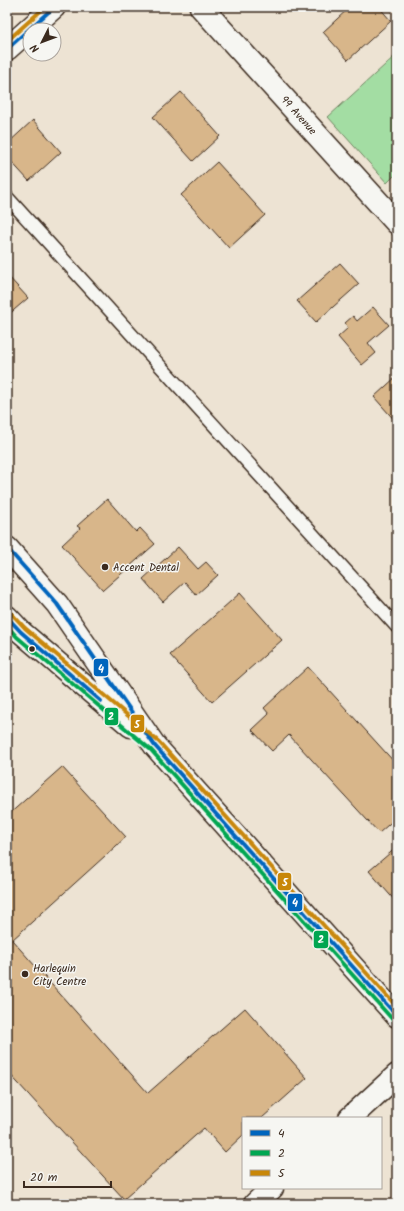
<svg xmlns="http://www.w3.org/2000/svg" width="404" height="1211" viewBox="0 0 404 1211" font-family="Kalam,sans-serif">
  <rect width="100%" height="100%" fill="#ede3d3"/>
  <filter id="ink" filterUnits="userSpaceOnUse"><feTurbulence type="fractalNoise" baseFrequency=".025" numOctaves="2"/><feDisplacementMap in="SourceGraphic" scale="8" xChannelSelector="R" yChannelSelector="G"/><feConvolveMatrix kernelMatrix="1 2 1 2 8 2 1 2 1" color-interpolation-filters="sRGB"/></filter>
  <g filter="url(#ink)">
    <!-- green -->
    <path fill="#a3dda3" stroke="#6f8460" d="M397,54v119l-10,10 -59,-66z"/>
    <!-- building -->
    <g fill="#d8b68a" stroke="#3b2a1e">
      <path d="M350,7h29l12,14 -43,39 -25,-28z"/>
      <path d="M181,92l39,44 -27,25 -40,-44z"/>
      <path d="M33,120l28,32 -32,29 -22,-24v-13z"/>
      <path d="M217,162l48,53 -36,33 -48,-53z"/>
      <path d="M340,263l19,21 -43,38 -19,-21z"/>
      <path d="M7,275l21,23 -21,18z"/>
      <path d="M373,307l16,18 -21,18 8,10 -14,12 -24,-28 10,-9 -3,-5 8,-7 4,5z"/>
      <path d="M397,376v47l-23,-26z"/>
      <path d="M107,499l29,33 4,-4 15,16 -52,46 -41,-45 18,-17 -3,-2z"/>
      <path d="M178,547l20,22 8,-7 12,13 -22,20 -11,-13 -22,20 -20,-23z"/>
      <path d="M240,593l42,47 -70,62 -42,-47z"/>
      <path d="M308,667l89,98v52l-18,16 -90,-98 -17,16 -20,-21 17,-16 -5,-6z"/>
      <path d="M62,767l64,70 -114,103 136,153 97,-85 62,70 -45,40h-19v17l-18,17 -21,-24 -80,71 -117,-128v-255z"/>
      <path d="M397,847v56l-28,-32z"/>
    </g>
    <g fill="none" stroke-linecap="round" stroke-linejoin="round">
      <!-- service casing -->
      <g stroke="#3b2a1e" stroke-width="15">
        <path id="service" d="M7,197l390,430"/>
      </g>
      <!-- minor casing -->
      <g stroke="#3b2a1e" stroke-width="25">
        <g id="minor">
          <path d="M201,7l196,216"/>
          <path d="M350,1118l47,-43"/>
          <path d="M255,1204l17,-16"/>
        </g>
      </g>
      <!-- tertiary casing -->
      <g stroke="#3b2a1e" stroke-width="25">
        <path id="tertiary" d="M7,49l47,-42"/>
      </g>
      <!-- secondary casing -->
      <g stroke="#3b2a1e" stroke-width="25">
        <g id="secondary">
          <path d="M7,548l50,56 98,142 242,270"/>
          <path d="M7,617l14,15 110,94"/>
        </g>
      </g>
      <!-- service -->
      <use href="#service" stroke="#f6f6f2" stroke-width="12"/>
      <!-- minor -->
      <use href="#minor" stroke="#f6f6f2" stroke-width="22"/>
      <!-- tertiary -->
      <use href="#tertiary" stroke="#f6f6f2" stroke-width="22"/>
      <!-- secondary -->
      <use href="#secondary" stroke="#f6f6f2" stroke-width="22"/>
      <!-- bus-1 casing -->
      <g stroke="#f6f6f2" stroke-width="7">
        <g id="bus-1">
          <path d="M7,49l47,-42"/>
          <path d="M7,548l50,56 98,142 242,270"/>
          <path d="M7,617l14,15 80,69"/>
        </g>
      </g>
      <!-- bus-2 casing -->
      <g stroke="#f6f6f2" stroke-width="7">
        <path id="bus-2" d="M7,626l10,11 134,113 242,270"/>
      </g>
      <!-- bus-3 casing -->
      <g stroke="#f6f6f2" stroke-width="7">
        <g id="bus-3">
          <path d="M7,41l38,-34"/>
          <path d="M11,613l14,15 134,114 238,265"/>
        </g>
      </g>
      <!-- bus-1 -->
      <use href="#bus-1" stroke="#0065bd" stroke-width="4"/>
      <!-- bus-2 -->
      <use href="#bus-2" stroke="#00a651" stroke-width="4"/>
      <!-- bus-3 -->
      <use href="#bus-3" stroke="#c88708" stroke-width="4"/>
    </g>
  </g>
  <!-- markers -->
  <g fill="#3b2a1e" stroke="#f6f6f2" stroke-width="1.5">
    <circle cx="105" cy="567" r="4"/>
    <circle cx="32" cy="649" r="3.5"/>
    <circle cx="25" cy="974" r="4"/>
  </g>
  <g text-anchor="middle" stroke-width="3" stroke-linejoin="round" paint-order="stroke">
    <!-- street labels -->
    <g font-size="11" fill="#3b2a1e" stroke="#f6f6f2">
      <text transform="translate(299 115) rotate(48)" y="4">99 Avenue</text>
    </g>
    <!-- poi labels -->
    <g font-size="11" fill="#3b2a1e" stroke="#f6f6f2" text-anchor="start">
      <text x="113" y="571">Accent Dental</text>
      <text x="33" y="972">Harlequin<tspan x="33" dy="13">City Centre</tspan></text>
    </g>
  </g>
  <g stroke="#f6f6f2" stroke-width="1.5">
    <rect x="93" y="658" width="16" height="19" rx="4" fill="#0065bd"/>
    <rect x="104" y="707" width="15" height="19" rx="4" fill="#00a651"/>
    <rect x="130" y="714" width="15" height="19" rx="4" fill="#c88708"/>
    <rect x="277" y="872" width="15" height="19" rx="4" fill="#c88708"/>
    <rect x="287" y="893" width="16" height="19" rx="4" fill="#0065bd"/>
    <rect x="313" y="930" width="16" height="19" rx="4" fill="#00a651"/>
  </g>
  <g font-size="11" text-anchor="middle" font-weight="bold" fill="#fff">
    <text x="101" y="672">4</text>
    <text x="111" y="720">2</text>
    <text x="137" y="728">5</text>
    <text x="285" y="886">5</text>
    <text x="295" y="906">4</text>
    <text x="321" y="943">2</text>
  </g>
  <!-- margin -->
  <rect width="404" height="1211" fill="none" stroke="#f6f6f2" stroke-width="24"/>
  <rect x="12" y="12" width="380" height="1187" fill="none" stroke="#3b2a1e" stroke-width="1.5" filter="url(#ink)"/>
  <!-- legend -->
  <rect x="242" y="1117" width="140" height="72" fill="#f6f6f2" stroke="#aba49d"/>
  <rect x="250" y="1130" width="20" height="6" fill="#0065bd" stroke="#aba49d"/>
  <text x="278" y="1137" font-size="12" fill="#3b2a1e">4</text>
  <rect x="250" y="1150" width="20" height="6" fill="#00a651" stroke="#aba49d"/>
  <text x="278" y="1157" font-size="12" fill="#3b2a1e">2</text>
  <rect x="250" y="1170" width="20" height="6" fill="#c88708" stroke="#aba49d"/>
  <text x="278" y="1177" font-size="12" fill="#3b2a1e">5</text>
  <!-- north arrow -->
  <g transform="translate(42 42) rotate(228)"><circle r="19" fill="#f6f6f2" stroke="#aba49d"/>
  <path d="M0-3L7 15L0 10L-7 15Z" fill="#3b2a1e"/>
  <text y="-6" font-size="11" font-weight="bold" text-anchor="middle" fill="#3b2a1e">N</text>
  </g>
  <!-- scale -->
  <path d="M24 1181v6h87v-6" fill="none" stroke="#3b2a1e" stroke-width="2"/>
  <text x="30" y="1181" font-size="12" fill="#3b2a1e" stroke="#f6f6f2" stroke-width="3" paint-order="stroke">20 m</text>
</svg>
